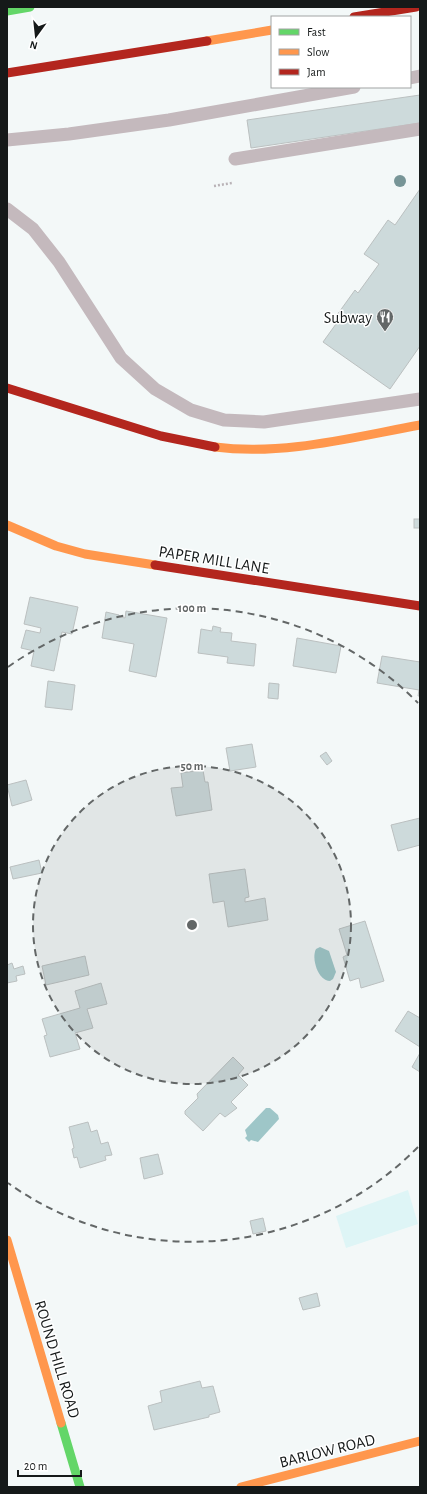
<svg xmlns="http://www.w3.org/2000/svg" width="427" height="1494" viewBox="0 0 427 1494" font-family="'Alegreya Sans',sans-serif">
  <rect width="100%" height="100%" fill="#f3f8f8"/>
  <!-- green -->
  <path fill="#def5f6" d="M408,1190l10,34 -72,24 -10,-32z"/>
  <!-- water -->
  <g fill="#9ec6c8">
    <path d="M320,947l9,4 7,21 -3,7 -3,2c-12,0 -19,-23 -14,-32z"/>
    <path d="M266,1108h4l8,7 1,4 -21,23 -7,-2 -2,2 -4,-4 2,-2 -2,-6z"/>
  </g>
  <!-- building -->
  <g fill="#cddadb" stroke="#bbc0c0">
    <path d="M420,95v28l-169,25 -4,-28z"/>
    <path d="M420,189v157l-30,43 -67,-47 18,-25 -4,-2 18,-25 3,3 21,-29 -15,-10 24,-34 7,5z"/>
    <rect x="414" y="519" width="6" height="9"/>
    <path d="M30,597l48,10 -6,27 -10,-2 -8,39 -23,-5 3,-15 -13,-3 5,-18 14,3 1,-5 -17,-4z"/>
    <path d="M126,611l41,7 -11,59 -27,-6 5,-27 -32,-6 4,-26 13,3 1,2 5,1z"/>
    <path d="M213,626l8,2 -1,4 12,1 -1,8 25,3 -2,22 -27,-3 1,-6 -30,-4 3,-24 11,2z"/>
    <path d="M297,638l44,8 -5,27 -43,-7z"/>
    <path d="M382,656l38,6v34h-2l1,-6 -42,-7z"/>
    <path d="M48,681l27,4 -3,25 -27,-3z"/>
    <path d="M269,683l10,1 -1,15 -10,-1z"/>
    <path d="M252,744l4,23 -26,4 -4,-23z"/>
    <path d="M326,752l6,9 -5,4 -7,-9z"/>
    <path d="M203,770l2,12h3l4,28 -36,6 -5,-28 12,-1 -2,-14z"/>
    <path d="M26,780l6,20 -20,6 -5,-21z"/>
    <path d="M420,818v27l-22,6 -7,-26z"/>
    <path d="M39,860l3,13 -29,6 -3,-12z"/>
    <path d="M245,869l4,28 -4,1v4l20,-4 3,22 -40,7 -4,-26 -11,2 -4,-29z"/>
    <path d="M365,921l19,60 -23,7 -2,-10 -9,3 -7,-24 4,-2 -8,-26z"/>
    <path d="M85,956l4,19 -43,10 -4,-19z"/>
    <path d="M12,963l2,6 9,-3 2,8 -9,2 1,5 -10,2v-18z"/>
    <path d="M101,983l6,21 -20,5 6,19 -18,5 5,16 -30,8 -6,-21 3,-1 -5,-16 38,-11 -5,-17z"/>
    <path d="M408,1011l12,7v29l-25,-16z"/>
    <path d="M420,1053v19l-8,-5z"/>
    <path d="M233,1057l11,11 -6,7 10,10 -17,17 6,6 -12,9 -5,-4 -17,18 -18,-17v-3l13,-13 -1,-4z"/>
    <path d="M88,1122l3,10 6,-2 4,14 7,-2 4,13 -7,1 1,4 -26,8 -3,-11 -3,1 -2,-9 2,-1 -5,-21z"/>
    <path d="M158,1154l5,20 -19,5 -4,-21z"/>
    <path d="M263,1218l3,13 -13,3 -3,-13z"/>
    <path d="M317,1293l3,13 -17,4 -4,-12z"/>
    <path d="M200,1381l2,7 11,-2 7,26 -11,3v2l-55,13 -6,-24 14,-4 -2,-11z"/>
  </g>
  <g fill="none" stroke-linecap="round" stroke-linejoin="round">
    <!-- path -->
    <path stroke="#b9b3b7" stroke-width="2.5" stroke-dasharray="2 2" stroke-linecap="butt" d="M214,186l18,-3"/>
    <!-- lane -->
    <g stroke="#c4b9bd" stroke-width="13">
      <path d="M410,78l10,-2"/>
      <path d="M7,140l62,-6 100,-14 185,-33"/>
      <path d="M235,159l185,-30"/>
      <path d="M7,209l26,20 26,33 62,96 34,31 36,21 33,10 40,2 156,-23"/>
    </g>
    <!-- fast -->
    <g stroke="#63d668" stroke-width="9">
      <path d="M7,11l23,-4"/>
      <path d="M61,1423l19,64"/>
    </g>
    <!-- slow -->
    <g stroke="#ff974d" stroke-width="9">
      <path d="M207,41l65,-11"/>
      <path d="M215,447c68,9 138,-10 205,-22"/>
      <path d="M7,525l49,21 29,8 70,11"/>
      <path d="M7,1240l54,183"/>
      <path d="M241,1487l179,-46"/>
    </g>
    <!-- jam -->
    <g stroke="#b3261e" stroke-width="9">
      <path d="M354,17l62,-10"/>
      <path d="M7,73l200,-32"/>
      <path d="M7,388l154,48 54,11"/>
      <path d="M155,565l265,41"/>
    </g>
  </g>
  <!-- trees -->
  <circle fill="#779597" cx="400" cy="181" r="6"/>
  <!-- distance rings -->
  <circle cx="192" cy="925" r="159" fill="#636767" fill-opacity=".12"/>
  <g fill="none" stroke="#636767" stroke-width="2" stroke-dasharray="7 5">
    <circle cx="192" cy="925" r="159"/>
    <path d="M418 1147A317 317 0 0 1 8 1183M8 667A317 317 0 0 1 418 703"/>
  </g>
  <!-- icons -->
  <defs>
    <g id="restaurant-pin" transform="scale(0.9)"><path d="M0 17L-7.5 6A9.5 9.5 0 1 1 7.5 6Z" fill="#636767" stroke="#fff"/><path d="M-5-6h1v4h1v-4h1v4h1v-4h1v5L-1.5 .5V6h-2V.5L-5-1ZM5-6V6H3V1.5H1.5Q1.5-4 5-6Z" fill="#fff"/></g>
  </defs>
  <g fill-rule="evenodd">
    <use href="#restaurant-pin" x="385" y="317"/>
  </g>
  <g text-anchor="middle" stroke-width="3" stroke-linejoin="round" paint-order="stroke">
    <!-- poi labels -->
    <g font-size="16" fill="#151919" stroke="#fff" text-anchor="end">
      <text x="372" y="323">Subway</text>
    </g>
    <!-- street labels -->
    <g font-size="16" fill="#151919" stroke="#fff">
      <text transform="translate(214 559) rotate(9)" y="6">PAPER MILL LANE</text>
      <text transform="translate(58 1359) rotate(73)" y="6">ROUND HILL ROAD</text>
      <text transform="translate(327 1450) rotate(-14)" y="6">BARLOW ROAD</text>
    </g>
  </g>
  <circle cx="192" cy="925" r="6" fill="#636767" stroke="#fff" stroke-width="2"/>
  <g font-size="12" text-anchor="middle" font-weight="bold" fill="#636767" stroke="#fff" stroke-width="3" stroke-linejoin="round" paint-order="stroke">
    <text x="192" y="612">100 m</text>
    <text x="192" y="770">50 m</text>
  </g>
  <!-- border -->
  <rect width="427" height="1494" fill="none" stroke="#151919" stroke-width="16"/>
  <!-- legend -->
  <rect x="271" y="16" width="140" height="72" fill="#ffffff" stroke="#a1a3a3"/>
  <rect x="279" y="29" width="20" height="6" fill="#63d668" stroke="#a1a3a3"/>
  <text x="307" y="36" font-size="12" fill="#151919">Fast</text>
  <rect x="279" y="49" width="20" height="6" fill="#ff974d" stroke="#a1a3a3"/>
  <text x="307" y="56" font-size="12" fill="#151919">Slow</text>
  <rect x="279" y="69" width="20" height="6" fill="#b3261e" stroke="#a1a3a3"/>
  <text x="307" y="76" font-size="12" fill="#151919">Jam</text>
  <!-- north arrow -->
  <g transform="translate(36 36) rotate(195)" stroke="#ffffff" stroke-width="3" paint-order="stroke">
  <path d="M0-3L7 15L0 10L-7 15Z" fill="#151919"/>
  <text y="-6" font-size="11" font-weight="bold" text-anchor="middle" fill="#151919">N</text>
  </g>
  <!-- scale -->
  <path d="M18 1470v6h63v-6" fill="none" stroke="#151919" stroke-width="2"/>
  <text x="24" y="1470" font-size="12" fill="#151919" stroke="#ffffff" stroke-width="3" paint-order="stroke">20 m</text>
</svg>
